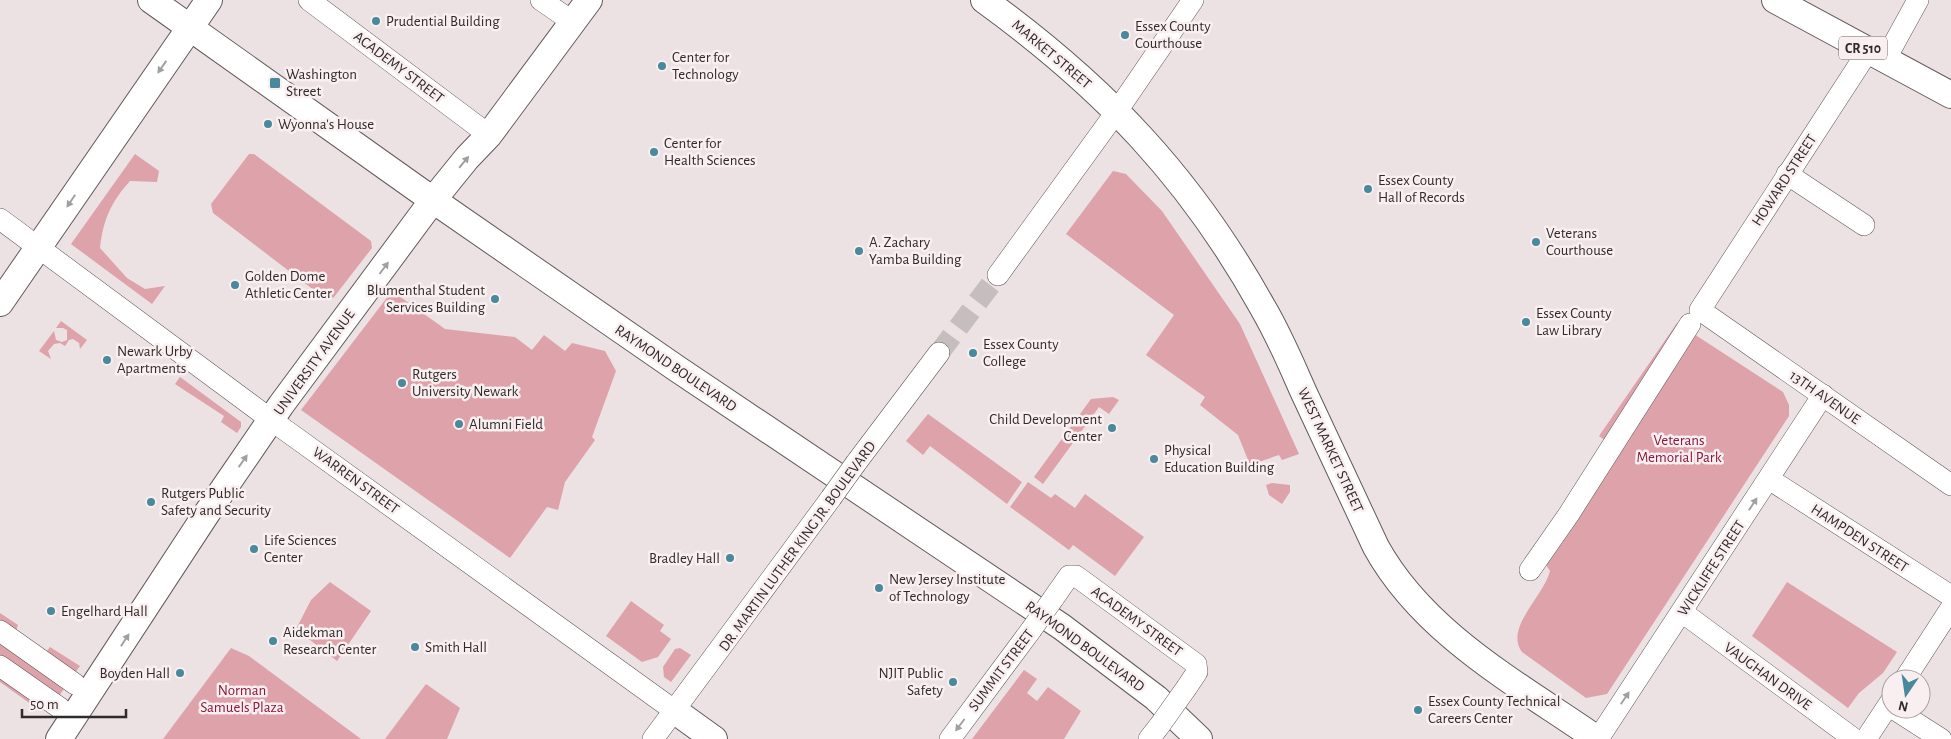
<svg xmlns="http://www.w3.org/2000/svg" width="1951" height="739" viewBox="0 0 1951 739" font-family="'Alegreya Sans',sans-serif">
  <rect width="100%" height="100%" fill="#ece1e3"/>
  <!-- green -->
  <g fill="#dea2ab">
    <path d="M135,154l24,17 -2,11 -27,-1c-19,21 -27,39 -30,67l27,30 18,11 20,-3 -13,18 -81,-60z"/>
    <path d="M249,154h5l117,87 1,7 -38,49 -7,3 -114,-87 -2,-9z"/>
    <path d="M1113,171l13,3 36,37 78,113 59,130 -17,6 -3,-5 -29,10 -12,-30 -38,-30 5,-8 -59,-42 28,-40 -108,-81z"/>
    <path d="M392,291l53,38 70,8 17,13 12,-15 21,16 7,-8 33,8 11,20 -24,66 3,3 -30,42 -7,28 -11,-3 -37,51 -209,-148z"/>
    <path d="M61,321l26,19 -7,9 -1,-6 -6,-4 -4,1 -4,6 -5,-3 -6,1 -6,7 3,8 -12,-8 15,-20 2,9 6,2 5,-2v-10l-4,-2h-7z"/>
    <path d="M1677,323l106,69 6,13v11l-182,278 -21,4 -64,-46c-18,-24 22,-56 28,-81l-4,-6 60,-124 -7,-5z"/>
    <path d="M180,377l61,45v5l-4,6 -16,-11 3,-6 -49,-32z"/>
    <path d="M1113,397l6,3 -10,14 -10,-7 -56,77 -9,-7 57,-78z"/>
    <path d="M928,414l94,68 -15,22 -77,-58 -7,9 -17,-14z"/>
    <path d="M1028,482l23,16 4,-4 20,14 10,-14 59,43 -29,39 -42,-31 -4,5 -59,-43z"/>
    <path d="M1272,483l18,2v7l-8,12 -13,-9 -3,-10z"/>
    <path d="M330,582l41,29 -34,50 -41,-32 15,-29z"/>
    <path d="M1787,582l110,70 -14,21 -24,20 -11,15 -96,-72z"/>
    <path d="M631,601l33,24 -4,6 11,8 -13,18 -16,5 -36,-26z"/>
    <path d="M0,613l18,12 -2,6 31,20 3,-4 30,19 -30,43 -15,-2 -35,-25z"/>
    <path d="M231,648l18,8 112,83h-198z"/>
    <path d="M680,648l11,7 -20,27 -7,-5 -1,-10 12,-18z"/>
    <path d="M1024,670l13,9 -10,14 10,8 11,-14 33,24 -17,28h-92z"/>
    <path d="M426,684l34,24 -13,31h-62z"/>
  </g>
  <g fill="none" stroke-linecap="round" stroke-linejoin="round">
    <!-- minor-tunnel -->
    <path stroke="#c6bdbe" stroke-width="21" stroke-dasharray="21 11" stroke-linecap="butt" d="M939,353l59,-78"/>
    <!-- minor casing -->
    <g stroke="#635a5b" stroke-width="22">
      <g id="minor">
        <path d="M309,0l180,135"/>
        <path d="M541,0l32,22"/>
        <path d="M1868,51l-168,259 251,175"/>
        <path d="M1885,60l33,-60"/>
        <path d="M1787,174l77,51"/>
        <path d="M0,219l281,208 394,284"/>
        <path d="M998,275l119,-164 76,-111"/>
        <path d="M856,463l83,-110"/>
        <path d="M1769,479l182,117"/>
        <path d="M1530,570l39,-56 121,-190"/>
        <path d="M1053,599l16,-23h7l120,88 1,8 -10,15"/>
        <path d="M1682,612l172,127"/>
        <path d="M0,631l75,53"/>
        <path d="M0,666l60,42"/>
        <path d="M1905,679l46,-71"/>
        <path d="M1894,709l47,30"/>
        <path d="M653,739l178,-241"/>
        <path d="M950,739l81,-109"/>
        <path d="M1149,739l11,-14"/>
        <path d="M1598,739l225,-344"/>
        <path d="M1866,739l25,-38"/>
      </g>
    </g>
    <!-- major casing -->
    <g stroke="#635a5b" stroke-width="28">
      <g id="major">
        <path d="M151,0l269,191 256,177 386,259 94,71 43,41"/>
        <path d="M984,0c120,87 207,178 279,308 16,27 28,56 41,85 24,51 48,103 72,154 48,87 142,137 221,192"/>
        <path d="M1775,0l176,95"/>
        <path d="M0,303l209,-303"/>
        <path d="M675,711l39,28"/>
        <path d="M59,739l148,-226 74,-108 152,-205 34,-42 22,-23 100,-135"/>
      </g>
    </g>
    <!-- minor -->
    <use href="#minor" stroke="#fff" stroke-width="21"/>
    <!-- major -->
    <use href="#major" stroke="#fff" stroke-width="26"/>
    <!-- minor-bridge casing -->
    <g stroke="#635a5b" stroke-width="22" stroke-linecap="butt">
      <g id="minor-bridge">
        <path d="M831,498l25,-35"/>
        <path d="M1031,630l22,-31"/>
        <path d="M1160,725l27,-38"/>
      </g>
    </g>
    <!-- minor-bridge -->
    <use href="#minor-bridge" stroke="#fff" stroke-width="21"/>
  </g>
  <!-- one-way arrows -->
  <defs><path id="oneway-solid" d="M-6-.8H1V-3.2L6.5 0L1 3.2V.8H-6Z" transform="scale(1.25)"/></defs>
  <g fill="#a1a0a0">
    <use href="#oneway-solid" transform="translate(162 67) rotate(125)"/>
    <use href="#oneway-solid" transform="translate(464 162) rotate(-50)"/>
    <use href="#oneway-solid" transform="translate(71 201) rotate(124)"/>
    <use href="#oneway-solid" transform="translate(384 268) rotate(-53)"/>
    <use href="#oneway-solid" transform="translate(243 461) rotate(-55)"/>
    <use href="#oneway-solid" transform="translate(1753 504) rotate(-57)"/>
    <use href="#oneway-solid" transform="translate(125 640) rotate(-57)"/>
    <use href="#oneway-solid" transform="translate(1625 698) rotate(-56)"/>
    <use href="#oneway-solid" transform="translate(960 725) rotate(127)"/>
  </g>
  <!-- markers -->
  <g fill="#48899b" stroke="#faeff0" stroke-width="2">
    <circle cx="376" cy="21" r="5"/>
    <circle cx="1125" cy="35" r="5"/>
    <circle cx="662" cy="66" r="5"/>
    <rect x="269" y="77" width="12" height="12" rx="2.5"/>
    <circle cx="268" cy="124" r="5"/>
    <circle cx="654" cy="152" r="5"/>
    <circle cx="1368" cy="189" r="5"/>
    <circle cx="1536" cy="242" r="5"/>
    <circle cx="859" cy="251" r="5"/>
    <circle cx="235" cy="285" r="5"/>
    <circle cx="495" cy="299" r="5"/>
    <circle cx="1526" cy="322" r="5"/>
    <circle cx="973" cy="353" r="5"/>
    <circle cx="107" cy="360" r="5"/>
    <circle cx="402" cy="383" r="5"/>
    <circle cx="459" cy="424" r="5"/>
    <circle cx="1112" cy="428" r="5"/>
    <circle cx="1154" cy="459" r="5"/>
    <circle cx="151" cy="502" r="5"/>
    <circle cx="254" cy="549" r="5"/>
    <circle cx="730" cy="558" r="5"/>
    <circle cx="879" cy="588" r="5"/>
    <circle cx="51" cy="611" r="5"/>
    <circle cx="273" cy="641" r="5"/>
    <circle cx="415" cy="647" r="5"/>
    <circle cx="180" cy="673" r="5"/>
    <circle cx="953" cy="682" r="5"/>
    <circle cx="1418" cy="710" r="5"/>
  </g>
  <g text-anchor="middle" stroke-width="5" stroke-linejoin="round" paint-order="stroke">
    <!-- shield labels -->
    <rect fill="#faeff0" stroke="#6c6666" stroke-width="1" x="1839" y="36.5" width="48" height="23" rx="4"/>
    <g font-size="14" font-weight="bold" fill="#2f2b2b">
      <text x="1863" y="53">CR 510</text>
    </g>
    <!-- poi labels -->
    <g font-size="15" fill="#2f2b2b" stroke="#faeff0" text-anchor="start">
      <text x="386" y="26">Prudential Building</text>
      <text x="1135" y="31">Essex County<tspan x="1135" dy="17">Courthouse</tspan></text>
      <text x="672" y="62">Center for<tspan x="672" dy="17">Technology</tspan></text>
      <text x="286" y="79">Washington<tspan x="286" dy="17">Street</tspan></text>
      <text x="278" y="129">Wyonna's House</text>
      <text x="664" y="148">Center for<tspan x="664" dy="17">Health Sciences</tspan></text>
      <text x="1378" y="185">Essex County<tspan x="1378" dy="17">Hall of Records</tspan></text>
      <text x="1546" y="238">Veterans<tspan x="1546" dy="17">Courthouse</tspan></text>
      <text x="869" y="247">A. Zachary<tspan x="869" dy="17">Yamba Building</tspan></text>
      <text x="245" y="281">Golden Dome<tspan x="245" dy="17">Athletic Center</tspan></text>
      <text x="485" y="295" text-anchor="end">Blumenthal Student<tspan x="485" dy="17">Services Building</tspan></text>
      <text x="1536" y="318">Essex County<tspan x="1536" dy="17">Law Library</tspan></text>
      <text x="983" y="349">Essex County<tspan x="983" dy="17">College</tspan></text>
      <text x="117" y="356">Newark Urby<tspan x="117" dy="17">Apartments</tspan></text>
      <text x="412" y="379">Rutgers<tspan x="412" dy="17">University Newark</tspan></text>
      <text x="1102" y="424" text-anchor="end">Child Development<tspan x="1102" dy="17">Center</tspan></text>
      <text x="469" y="429">Alumni Field</text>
      <text x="1164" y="455">Physical<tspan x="1164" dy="17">Education Building</tspan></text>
      <text x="161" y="498">Rutgers Public<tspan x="161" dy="17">Safety and Security</tspan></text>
      <text x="264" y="545">Life Sciences<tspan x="264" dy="17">Center</tspan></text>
      <text x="720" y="563" text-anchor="end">Bradley Hall</text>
      <text x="889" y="584">New Jersey Institute<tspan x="889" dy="17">of Technology</tspan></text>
      <text x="61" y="616">Engelhard Hall</text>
      <text x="283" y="637">Aidekman<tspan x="283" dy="17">Research Center</tspan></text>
      <text x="425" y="652">Smith Hall</text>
      <text x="170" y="678" text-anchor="end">Boyden Hall</text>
      <text x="943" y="678" text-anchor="end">NJIT Public<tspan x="943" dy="17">Safety</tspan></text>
      <text x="1428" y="706">Essex County Technical<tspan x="1428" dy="17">Careers Center</tspan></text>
    </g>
    <!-- street labels -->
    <g font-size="15" fill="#2f2b2b" stroke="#faeff0">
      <text transform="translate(1052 54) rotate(40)" y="5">MARKET STREET</text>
      <text transform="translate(399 67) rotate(37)" y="5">ACADEMY STREET</text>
      <text transform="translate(1784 180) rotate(-57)" y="5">HOWARD STREET</text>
      <text transform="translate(314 362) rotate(-54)" y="5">UNIVERSITY AVENUE</text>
      <text transform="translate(676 368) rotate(34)" y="5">RAYMOND BOULEVARD</text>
      <text transform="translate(1825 397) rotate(35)" y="5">13TH AVENUE</text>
      <text transform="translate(1331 450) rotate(65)" y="5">WEST MARKET STREET</text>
      <text transform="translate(356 480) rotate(36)" y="5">WARREN STREET</text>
      <text transform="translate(1860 538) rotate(33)" y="5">HAMPDEN STREET</text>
      <text transform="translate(797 546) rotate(-54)" y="5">DR. MARTIN LUTHER KING JR. BOULEVARD</text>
      <text transform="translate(1711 568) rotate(-57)" y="5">WICKLIFFE STREET</text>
      <text transform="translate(1137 621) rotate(36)" y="5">ACADEMY STREET</text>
      <text transform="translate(1085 646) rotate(36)" y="5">RAYMOND BOULEVARD</text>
      <text transform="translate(1001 670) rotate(-53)" y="5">SUMMIT STREET</text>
      <text transform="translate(1768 676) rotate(36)" y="5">VAUGHAN DRIVE</text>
    </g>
    <!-- park labels -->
    <g font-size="15" fill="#89193b" stroke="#faeff0">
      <text x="1679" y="445">Veterans<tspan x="1679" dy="17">Memorial Park</tspan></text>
      <text x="242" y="695">Norman<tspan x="242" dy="17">Samuels Plaza</tspan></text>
    </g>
  </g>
  <!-- north arrow -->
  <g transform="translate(1906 694) rotate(193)"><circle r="24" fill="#faeff0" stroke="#a9a1a1"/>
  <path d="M0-4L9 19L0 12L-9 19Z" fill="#48899b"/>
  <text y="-8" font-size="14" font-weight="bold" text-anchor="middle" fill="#2f2b2b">N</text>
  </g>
  <!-- scale -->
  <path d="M22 709v8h104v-8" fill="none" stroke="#2f2b2b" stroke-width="2.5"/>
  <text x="30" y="709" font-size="15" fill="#2f2b2b" stroke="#faeff0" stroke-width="4" paint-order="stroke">50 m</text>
</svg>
